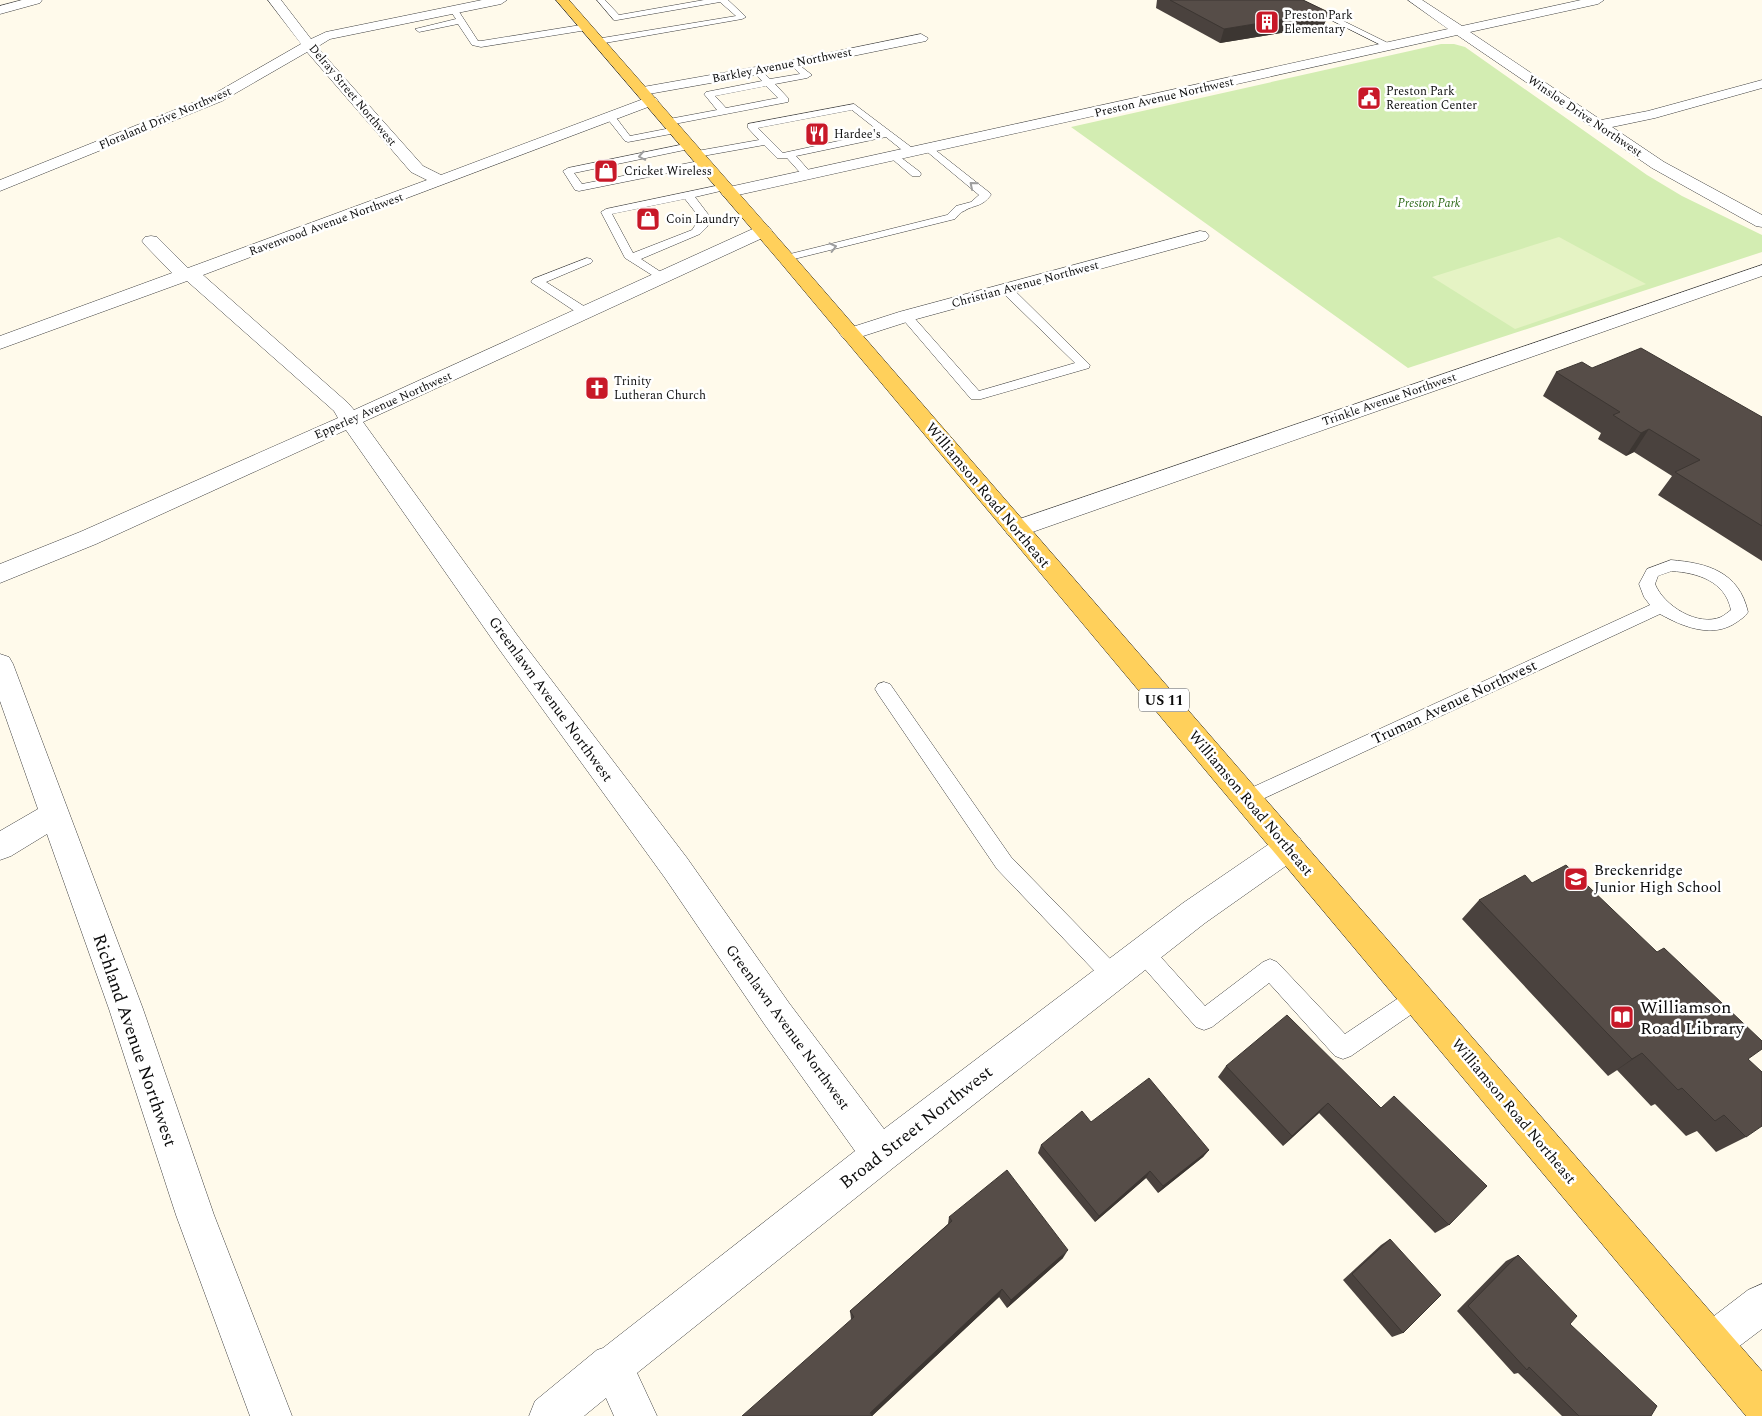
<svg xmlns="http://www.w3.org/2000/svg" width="1762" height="1416" viewBox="0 0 1762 1416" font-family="Spectral,serif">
  <rect width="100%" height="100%" fill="#fffaeb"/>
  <!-- green -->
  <path fill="#d3edb2" d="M1441,44h13l11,3 182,128 35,21 80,39v17l-354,116 -337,-241z"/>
  <!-- pitch -->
  <path fill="#e5f3c4" d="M1559,237l87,47 -131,45 -83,-52z"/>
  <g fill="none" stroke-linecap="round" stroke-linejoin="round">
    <!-- service casing -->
    <g stroke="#3f3f3f" stroke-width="1">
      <g id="service">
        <path d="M597,0h8l14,15 85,-15h24l18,17 -4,2 -143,25 -4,-3 1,-2 140,-23 -16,-14 -103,18h-3z"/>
        <path d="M1291,0h10l93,46 -7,2z"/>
        <path d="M450,7h6l22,34h3l106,-17 4,3 -4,3 -106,17 -9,-2 -14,-21 -39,8 -4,-3 41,-10 -7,-10z"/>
        <path d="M794,61l18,14 -5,3 -32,6 13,14v4l-119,23 -5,-3 5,-3 48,-9 -13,-16 2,-2 56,-11 -9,-10 1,-2h6l10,10 30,-5 -10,-10zM766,86l12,12 -52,10 -11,-12z"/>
        <path d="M854,104l61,46v4h-8l-21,-17 -90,19 17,19 -5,3 -4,-1 -17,-19h-10l-13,-13 -67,12 -5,-3 5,-3 62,-11 -11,-12v-4zM852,110l28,22 -97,21 -25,-25z"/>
        <path d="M611,114l3,1 16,21 46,-9 5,3 -5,3 -48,9 -3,-1 -19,-24z"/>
        <path d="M690,143l5,3 -1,2 -120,25 8,11 122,-24 5,3 -1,2 -129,26 -4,-1 -12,-19 5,-3z"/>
        <path d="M929,145l61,48 1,2c-10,13 -16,9 -27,16 -4,1 -7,6 -9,8l-169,42 -4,-1 -2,-2 2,-2 165,-41 9,-9 15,-4 8,-7 -54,-45 -1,-2z"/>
        <path d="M895,153l25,19 1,2 -1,2h-8l-21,-18 -1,-2z"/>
        <path d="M725,184l4,1 1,2 -1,2 -34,8 16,21 -4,9 -7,7 -59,25 26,17 2,2 -2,2 -4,2 -38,-24 -24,-46 5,-3zM685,199l15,19 -8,12 -59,23 -21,-39z"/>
        <path d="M587,258l4,1 2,2 -2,2 -45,19 44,28 2,3 -2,3h-8l-51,-34 2,-3z"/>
        <path d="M1006,285l4,1 80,79 -1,3 -108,31h-10l-71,-83 6,-4 4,1 69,78 96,-28 -73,-71 -2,-3 2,-3z"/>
        <path d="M1671,560c37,3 68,12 77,52 -3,5 -7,7 -11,10 -24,17 -54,5 -77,-8l-406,189 -7,3 -7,-3 -2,-5 2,-5 410,-188 -6,-8 -5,-13 8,-15zM1672,571c26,2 53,10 59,39 -3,2 -6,5 -10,7 -23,10 -57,-11 -66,-33l3,-8z"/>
        <path d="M884,682l6,2 121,173 109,112 4,7 -4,7 -7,3 -7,-3 -109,-114 -119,-175 -3,-5 3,-5z"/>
        <path d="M1143,942l7,3 55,61 58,-44 7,-3 7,3 68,72 64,-43 8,-3 8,3 3,7 -3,7 -74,51 -8,3 -8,-3 -66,-73 -57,44 -8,3 -8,-3 -60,-68 -3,-7 3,-7z"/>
      </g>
    </g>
    <!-- minor casing -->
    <g stroke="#3f3f3f" stroke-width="1">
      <g id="minor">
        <path d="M22,0h20l-2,3 -40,11v-8z"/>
        <path d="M268,0h13l30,39 15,-7 156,-32h25l-6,4 -171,35 -13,8 106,119 18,9 205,-77h10l2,3 -2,3 -453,171 145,128 6,7 403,-183 6,-1 6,1 3,4 -3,4 -406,187 154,213 170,223 102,145 95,126 299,-226 95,-65 11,-4 11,4 4,9 -4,9 -95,67 -312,245 -256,205 20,43h-43l-8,-18 -22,18h-55l6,-15 62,-51 6,-2 252,-197 -90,-126 -100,-147 -166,-229 -153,-219 -250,114 -96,39v-19l80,-32 258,-114 -4,-7 -147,-130 -187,68v-13l172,-63 -27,-28 -3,-4 3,-4 6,-1 6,1 31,31 239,-88 -16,-8 -104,-120 -85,49 -222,90v-11l212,-85 89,-51z"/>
        <path d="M1408,0h14l40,26 119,-26h23l-6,4 -128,28 131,88 47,-9 114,-31v8l-107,30 -43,9 52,35 98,53v12l-6,-1 -104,-58 -195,-133 -728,162 -6,-1 -2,-4 2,-4 6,-1 719,-158z"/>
        <path d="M921,34l7,4 -2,3 -142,29 -141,25 -5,-1 -2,-3 2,-3 5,-1 141,-25z"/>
        <path d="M1200,231l6,1 3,4 -3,4 -293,80 -56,18 -7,2 -7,-2 -3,-4 3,-4 56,-18z"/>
        <path d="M1762,265v11l-738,259 -8,2 -8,-2 -4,-6 4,-6z"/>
        <path d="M0,654l9,3 4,7 130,345 71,206 78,201h-42l-74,-201 -67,-206 -62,-175 -36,22 -11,4v-29l38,-22 -38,-108z"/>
        <path d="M1762,1284v45l-37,28 -14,6 -14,-6 -6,-14 6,-14 51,-39z"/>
      </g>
    </g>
    <!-- primary casing -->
    <g stroke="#1d1d1d" stroke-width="1">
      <path id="primary" d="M556,0h13l223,254 970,1117v45h-16l-966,-1154z"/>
    </g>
    <!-- service -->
    <use href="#service" fill="#fff" fill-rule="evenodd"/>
    <!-- minor -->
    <use href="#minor" fill="#fff" fill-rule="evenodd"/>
    <!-- primary -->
    <use href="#primary" fill="#ffd05b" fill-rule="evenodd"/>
  </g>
  <!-- wall -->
  <g fill="#4a423e">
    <path d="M1157,0h146l25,12 -4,14 -104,17 -64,-35z"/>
    <path d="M1592,368l170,49v144l-104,-66 14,-19 -38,-24 -8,4 -28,-17 3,-6 -58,-37 13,-24z"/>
    <path d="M1532,883l216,176 -2,78 -30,15 -19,-21 -11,5 -31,-32 -4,2 -34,-36 -9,6 -146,-157 17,-19z"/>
    <path d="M1226,1066l155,42 68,117 -14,8 -116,-120 -36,33 -65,-69z"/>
    <path d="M1091,1122l118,28 -6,7 -45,36 -12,-15 -51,44 -57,-69 3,-8z"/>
    <path d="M949,1217l114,41 -56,50 -8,-11 -127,119 -21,-97 -1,-8 98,-87z"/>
    <path d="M1390,1239l13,94 -11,4 -49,-57 38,-35z"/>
    <path d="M1518,1255l52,69 81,92h-89l-44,-43 -4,1 -57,-63 49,-50z"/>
  </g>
  <!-- shaded-wall -->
  <g fill="#3c3632">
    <path d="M1328,12l-4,14 -104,17 4,-14z"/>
    <path d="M1649,429l-15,23 -8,4 15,-23z"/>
    <path d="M1642,1053l-25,17 -9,6 24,-17z"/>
    <path d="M1328,1103l-9,10 -36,33 9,-10z"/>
    <path d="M1209,1150l-6,7 -45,36 5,-7z"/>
    <path d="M1150,1171l-4,7 -51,44 4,-6z"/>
    <path d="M1068,1250l-5,8 -56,50 4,-8z"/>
    <path d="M1002,1289l-3,8 -127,119 -2,-3z"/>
  </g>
  <!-- building -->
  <g fill="#564d48" stroke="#3c3632">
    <path d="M1170,0h133l25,12 -104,17z"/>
    <path d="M1641,348l121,69v109l-87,-54 25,-12 -51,-31 -8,4 -28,-18 7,-3 -64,-40 26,-10 10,6z"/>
    <path d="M1566,865l91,87 7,-4 98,93v8l-14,10 14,13v54l-16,11 -22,-22 -9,6 -33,-33 -4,2 -36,-37 -10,6 -153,-159 46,-25 7,8z"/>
    <path d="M1287,1015l94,93 13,-12 93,90 -38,39 -121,-122 -36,33 -66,-70z"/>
    <path d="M1149,1078l60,72 -46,36 -13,-15 -51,45 -58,-71 41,-34 9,11z"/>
    <path d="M1007,1170l61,80 -57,50 -9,-11 -132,124 2,3h-130l112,-99 -4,-6 102,-90 -3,-4z"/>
    <path d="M1390,1239l51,56 -38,38 -51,-59z"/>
    <path d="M1518,1255l59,61 -7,8 87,82 -6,10h-72l-50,-49 -2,3 -59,-64z"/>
  </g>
  <!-- one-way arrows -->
  <defs><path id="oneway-chevron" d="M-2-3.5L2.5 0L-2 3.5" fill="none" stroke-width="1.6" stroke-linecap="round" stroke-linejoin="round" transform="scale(1.25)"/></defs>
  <g stroke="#9e9e9e">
    <use href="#oneway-chevron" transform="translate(642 156) rotate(169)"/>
    <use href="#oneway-chevron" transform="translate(973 185) rotate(-140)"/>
    <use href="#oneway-chevron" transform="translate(833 247) rotate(-14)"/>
  </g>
  <!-- icons -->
  <defs>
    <g id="building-square" transform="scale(1.25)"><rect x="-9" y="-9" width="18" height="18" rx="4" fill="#c81828" stroke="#fff"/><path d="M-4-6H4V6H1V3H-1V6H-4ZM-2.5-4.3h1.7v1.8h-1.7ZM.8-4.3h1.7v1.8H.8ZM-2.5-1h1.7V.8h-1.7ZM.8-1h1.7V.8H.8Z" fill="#fff"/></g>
    <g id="civic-square" transform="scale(1.25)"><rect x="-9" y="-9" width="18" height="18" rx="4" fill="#c81828" stroke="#fff"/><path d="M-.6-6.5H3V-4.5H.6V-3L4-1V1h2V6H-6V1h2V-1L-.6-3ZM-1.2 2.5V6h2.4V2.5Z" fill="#fff"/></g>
    <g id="restaurant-square" transform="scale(1.25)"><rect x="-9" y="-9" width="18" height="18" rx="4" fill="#c81828" stroke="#fff"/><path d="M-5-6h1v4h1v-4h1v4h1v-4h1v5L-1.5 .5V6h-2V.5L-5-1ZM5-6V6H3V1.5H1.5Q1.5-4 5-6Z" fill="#fff"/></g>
    <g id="shop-square" transform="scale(1.25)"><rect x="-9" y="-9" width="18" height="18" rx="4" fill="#c81828" stroke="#fff"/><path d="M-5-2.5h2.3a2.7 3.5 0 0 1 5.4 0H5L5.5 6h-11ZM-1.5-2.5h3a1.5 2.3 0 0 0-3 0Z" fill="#fff"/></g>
    <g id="church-square" transform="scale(1.25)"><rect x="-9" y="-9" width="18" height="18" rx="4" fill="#c81828" stroke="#fff"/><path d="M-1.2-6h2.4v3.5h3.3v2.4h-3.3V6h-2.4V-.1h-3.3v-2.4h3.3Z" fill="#fff"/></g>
    <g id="school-square" transform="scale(1.25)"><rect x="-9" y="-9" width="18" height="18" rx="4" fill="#c81828" stroke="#fff"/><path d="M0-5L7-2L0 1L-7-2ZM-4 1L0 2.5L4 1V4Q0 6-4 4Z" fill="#fff"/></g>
    <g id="library-square" transform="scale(1.25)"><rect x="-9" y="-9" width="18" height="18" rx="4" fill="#c81828" stroke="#fff"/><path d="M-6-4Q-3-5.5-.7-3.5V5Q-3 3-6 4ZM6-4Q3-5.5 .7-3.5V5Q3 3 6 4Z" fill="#fff"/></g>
  </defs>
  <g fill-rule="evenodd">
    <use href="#building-square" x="1267" y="22"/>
    <use href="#civic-square" x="1369" y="98"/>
    <use href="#restaurant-square" x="817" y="134"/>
    <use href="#shop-square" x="606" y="171"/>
    <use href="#shop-square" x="648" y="219"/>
    <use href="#church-square" x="597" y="388"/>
    <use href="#school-square" x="1576" y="879"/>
    <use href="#library-square" x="1622" y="1017"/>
  </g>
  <g text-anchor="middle" stroke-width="5" stroke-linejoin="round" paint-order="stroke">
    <!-- far-poi labels -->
    <g font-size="12" fill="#0c0c0c" stroke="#fff" text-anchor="start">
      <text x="1284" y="19">Preston Park<tspan x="1284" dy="14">Elementary</tspan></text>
      <text x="1386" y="95">Preston Park<tspan x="1386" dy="14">Rereation Center</tspan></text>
      <text x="834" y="138">Hardee's</text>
      <text x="624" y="175">Cricket Wireless</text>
      <text x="666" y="223">Coin Laundry</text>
      <text x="614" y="385">Trinity<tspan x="614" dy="14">Lutheran Church</tspan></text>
    </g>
    <!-- far-street labels -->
    <g font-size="12" fill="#0c0c0c" stroke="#fff">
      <text transform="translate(782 65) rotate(-11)" y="4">Barkley Avenue Northwest</text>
      <text transform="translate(353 95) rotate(50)" y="4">Delray Street Northwest</text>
      <text transform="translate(1164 97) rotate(-13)" y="4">Preston Avenue Northwest</text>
      <text transform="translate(1585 116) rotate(34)" y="4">Winsloe Drive Northwest</text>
      <text transform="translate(165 118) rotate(-23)" y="4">Floraland Drive Northwest</text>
      <text transform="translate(326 224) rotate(-20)" y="4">Ravenwood Avenue Northwest</text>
      <text transform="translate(1025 284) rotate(-15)" y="4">Christian Avenue Northwest</text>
      <text transform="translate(1389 399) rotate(-19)" y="4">Trinkle Avenue Northwest</text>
      <text transform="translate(383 405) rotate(-24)" y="4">Epperley Avenue Northwest</text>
    </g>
    <!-- far-park labels -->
    <g font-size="12" font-style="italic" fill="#2c6917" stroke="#fff">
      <text x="1429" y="207">Preston Park</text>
    </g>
    <!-- shield labels -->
    <rect fill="#fff" stroke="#555" stroke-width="1" x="1139" y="688.5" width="50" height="23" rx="4"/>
    <g font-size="14" font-weight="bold" fill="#0c0c0c">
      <text x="1164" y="705">US 11</text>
    </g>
    <!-- street labels -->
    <g font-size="15" fill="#0c0c0c" stroke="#fff">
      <text transform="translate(988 495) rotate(50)" y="5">Williamson Road Northeast</text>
      <text transform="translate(551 699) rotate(54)" y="5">Greenlawn Avenue Northwest</text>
      <text transform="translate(1454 702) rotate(-25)" y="5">Truman Avenue Northwest</text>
      <text transform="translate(1251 803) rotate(50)" y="5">Williamson Road Northeast</text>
      <text transform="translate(788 1027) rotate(54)" y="5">Greenlawn Avenue Northwest</text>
      <text transform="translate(1514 1111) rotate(50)" y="5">Williamson Road Northeast</text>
    </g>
    <!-- poi labels -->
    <g font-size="15" fill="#0c0c0c" stroke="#fff" text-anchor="start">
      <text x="1594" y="875">Breckenridge<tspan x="1594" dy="17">Junior High School</tspan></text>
    </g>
    <!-- near-poi labels -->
    <g font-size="18" fill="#0c0c0c" stroke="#fff" text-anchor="start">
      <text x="1640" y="1013">Williamson<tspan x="1640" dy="21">Road Library</tspan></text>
    </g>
    <!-- near-street labels -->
    <g font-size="18" fill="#0c0c0c" stroke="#fff">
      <text transform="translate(135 1040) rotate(71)" y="6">Richland Avenue Northwest</text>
      <text transform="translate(916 1127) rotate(-38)" y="6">Broad Street Northwest</text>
    </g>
  </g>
</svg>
